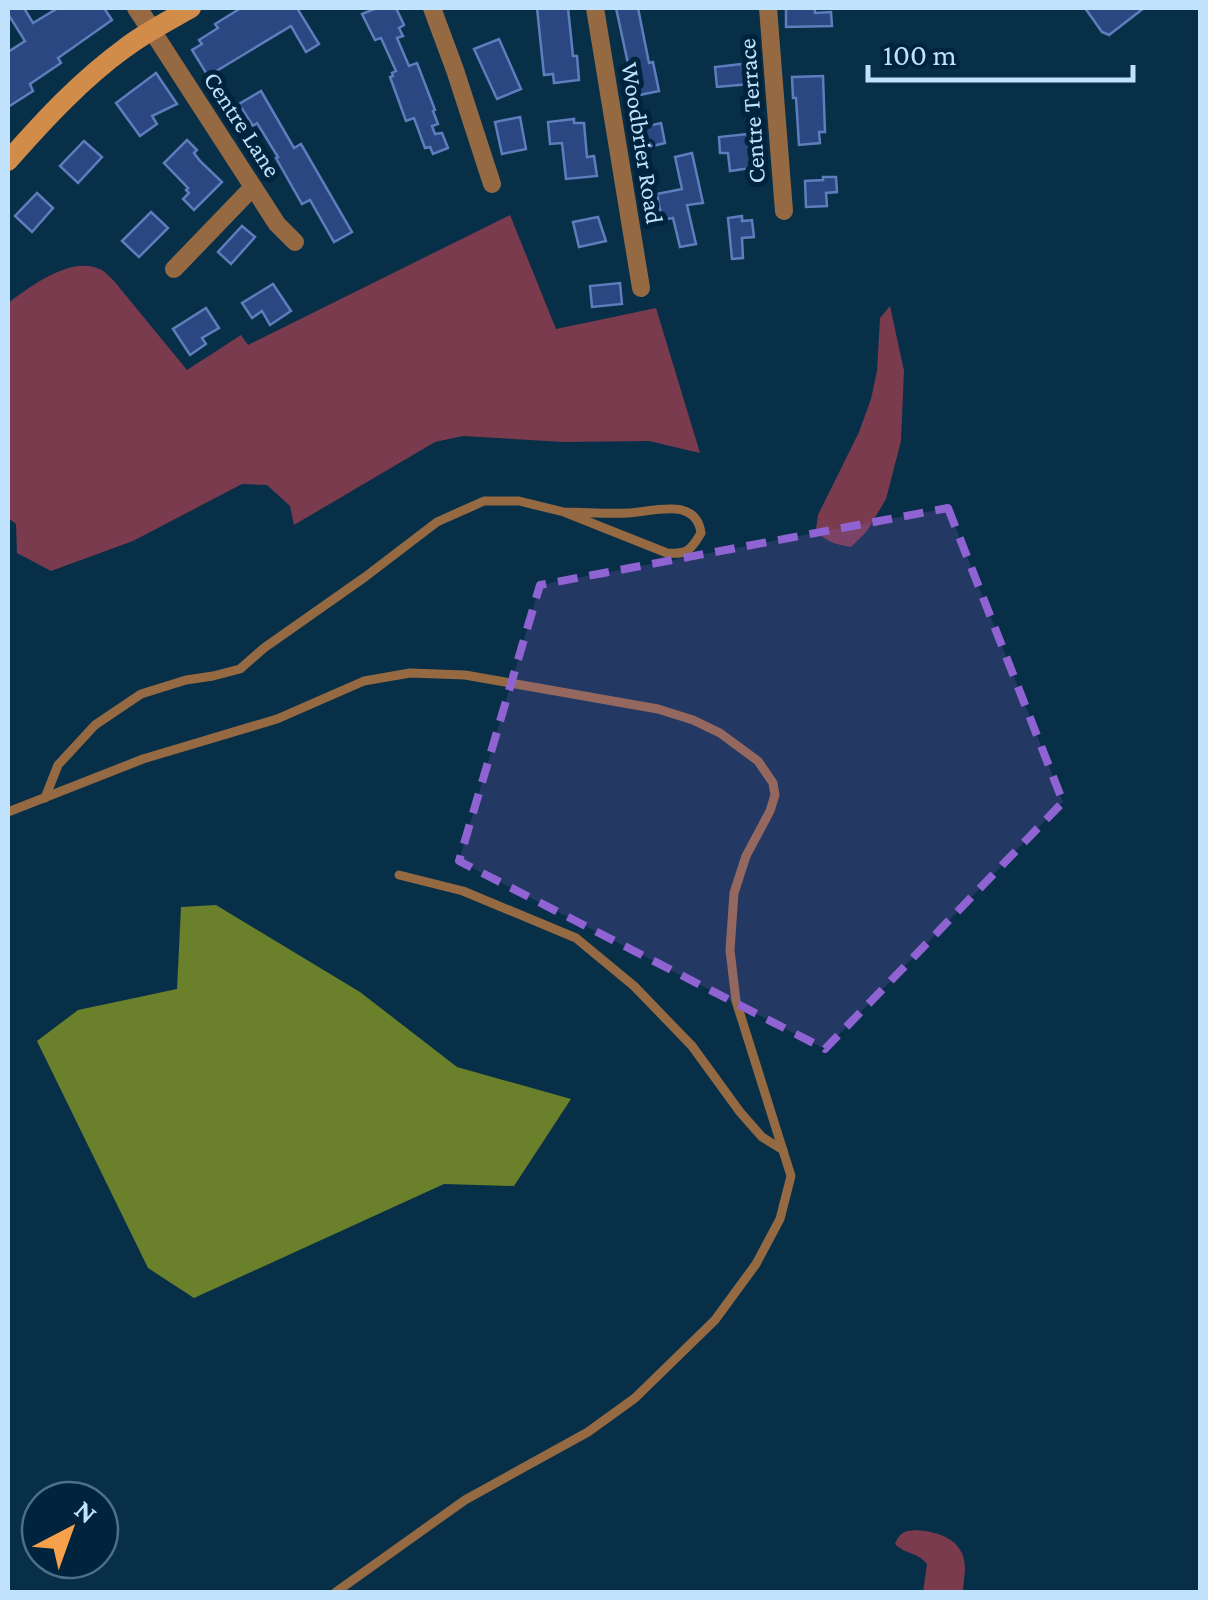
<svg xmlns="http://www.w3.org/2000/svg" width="1208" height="1600" viewBox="0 0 1208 1600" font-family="'Crimson Pro',serif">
  <rect width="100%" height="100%" fill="#082f48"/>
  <!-- green -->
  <g fill="#793b4d">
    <path d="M510,215l46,114 100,-21 44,145 -51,-12 -85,1 -101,-6 -28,6 -141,83 -4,-19 -23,-21 -25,-1 -109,57 -82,30 -34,-18 -1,-29 -8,-6v-215c23,-17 64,-49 94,-33 4,3 8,7 12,11l73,89 54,-35 7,10z"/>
    <path d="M890,306l14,65 -3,70 -15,58 -19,32 -16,16c-16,-3 -26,-5 -35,-18l2,-14 41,-83 12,-33 6,-28 3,-53z"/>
    <path d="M916,1530c23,2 48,9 49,37 0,8 -2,17 -2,25h-40l4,-28c-11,-13 -21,-9 -32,-20 5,-11 8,-13 21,-14z"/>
  </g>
  <!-- water -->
  <path fill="#6a802b" d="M216,905l144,87 97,75 114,32 -57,87 -70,-2 -250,114 -46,-30 -111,-227 41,-31 99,-21 4,-82z"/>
  <!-- building -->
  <g fill="#2a4781" stroke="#5d7dbc" stroke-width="2.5">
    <path d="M8,8h16l9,15 25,-15h46l8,12 -54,38 3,5 -31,21 3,7 -25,16v-55l17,-11 -17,-27z"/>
    <path d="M241,8h56l22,36 -13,8 -15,-26 -83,50 -16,-26 10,-6 -3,-4 19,-12 -3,-4z"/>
    <path d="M377,8h19l8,17 -5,3 4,8 -6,2 12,28 8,-3 18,47 -2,1 5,13 -6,2 3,8 7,-1 6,15 -15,6 -3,-7 -5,1 -11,-30 -8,3 -16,-44 3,-1 -1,-3 4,-2 -15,-33 -6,2 -13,-26z"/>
    <path d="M537,8h31l5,48h4l2,24 -25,3 -1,-9 -9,1z"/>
    <path d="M616,8h22l11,55 4,-1 6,29 -24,5z"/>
    <path d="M786,8h29v5l16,-1 1,14 -46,1z"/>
    <path d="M1085,8h59l-35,27 -7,-3z"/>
    <path d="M499,39l22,50 -24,10 -23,-50z"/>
    <path d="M742,64v3l6,-1 2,18 -33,3 -2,-20z"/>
    <path d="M156,73l21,31 -25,12 5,8 -17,12 -24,-33z"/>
    <path d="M823,76l2,56h-6l1,11 -21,2 -3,-47h-3l-1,-21z"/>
    <path d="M261,91l33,57 7,-4 51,88 -18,10 -24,-42 -8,4 -26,-46 2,-1 -21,-34 -4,3 -14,-22z"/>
    <path d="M520,117l6,32 -24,5 -7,-32z"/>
    <path d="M574,119v4h10l3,34 7,-1 3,20 -31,3 -4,-36 -12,1 -2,-22z"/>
    <path d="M661,123l4,20 -25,6 -4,-20z"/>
    <path d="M747,134l4,34 -21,3 -2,-18h-8l-1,-16z"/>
    <path d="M187,140l10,10 -3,3 6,8 22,21 -28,28 -11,-11 6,-6 -3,-3 2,-2 -24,-25z"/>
    <path d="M84,141l18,16 -24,26 -18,-17z"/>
    <path d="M692,153l11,50 -16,2 9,39 -16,3 -7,-29 -11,2 -5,-26 25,-5 -7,-32z"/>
    <path d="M823,177h13l1,15 -11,1 1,13 -21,1 -1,-26 18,-1z"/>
    <path d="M37,193l16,15 -21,24 -17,-16z"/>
    <path d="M151,212l17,16 -29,29 -17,-16z"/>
    <path d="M742,216v5l10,-1 2,17 -12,1 1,20 -11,1 -4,-41z"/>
    <path d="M598,217l8,24 -27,6 -6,-25z"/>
    <path d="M242,226l13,11 -24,27 -13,-12z"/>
    <path d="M620,283l2,21 -30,3 -2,-21z"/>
    <path d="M273,284l18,27 -21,14 -8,-14 -10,7 -10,-15z"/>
    <path d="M206,308l13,20 -17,10 4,6 -16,11 -17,-26z"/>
  </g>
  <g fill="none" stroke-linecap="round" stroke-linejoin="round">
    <!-- service -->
    <g stroke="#956a42" stroke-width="9">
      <path d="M45,798l13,-33 37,-40 46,-31 45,-14 27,-4 27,-7 24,-21 101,-71 72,-55 47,-21h35l45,11 103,41c20,2 24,-3 34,-20 -5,-37 -49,-21 -73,-20 -22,1 -43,-1 -64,-1"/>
      <path d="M8,812l135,-53 134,-40 87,-38 46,-8 55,2 193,34 35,11 27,13 38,28 15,22 2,12 -5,16 -24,45 -12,37 -4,57 6,51 55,175 -11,43 -24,45 -41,56 -80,78 -47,34 -123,68 -129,92"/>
      <path d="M399,875l64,16 113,47 58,48 58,60 48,66 22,25 21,13"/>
    </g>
    <!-- minor -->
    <g stroke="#956a42" stroke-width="18">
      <path d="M432,8l23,62 37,114"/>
      <path d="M595,8l46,280"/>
      <path d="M768,8l16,203"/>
      <path d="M151,29l126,195 18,18"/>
      <path d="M174,269l79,-82"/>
    </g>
    <!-- tertiary -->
    <path stroke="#956a42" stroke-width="20" d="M137,8l14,21"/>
    <!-- secondary -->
    <path stroke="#d18c49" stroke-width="20" d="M8,161c35,-40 74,-82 117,-113 21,-16 43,-27 66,-40"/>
  </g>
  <!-- marked area -->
  <path fill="#9063d2" fill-opacity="0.2" stroke="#9063d2" stroke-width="8" stroke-dasharray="20 12" stroke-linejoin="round" d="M948,508l115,294 -238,247 -366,-188 81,-276z"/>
  <g text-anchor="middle" stroke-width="10" stroke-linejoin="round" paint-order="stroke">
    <!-- street labels -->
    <g font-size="25" fill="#c0e2fd" stroke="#00243d">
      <text transform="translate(751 111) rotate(-94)" y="9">Centre Terrace</text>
      <text transform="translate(243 124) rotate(57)" y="9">Centre Lane</text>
      <text transform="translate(643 143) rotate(81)" y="9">Woodbrier Road</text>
    </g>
  </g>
  <!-- border -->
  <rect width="1208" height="1600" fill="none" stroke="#c0e2fd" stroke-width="20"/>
  <!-- north arrow -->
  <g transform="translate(70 1530) rotate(41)"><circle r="48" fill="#00243d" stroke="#4d708a" stroke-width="2.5"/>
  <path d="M0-8L18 38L0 25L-18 38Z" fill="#f8a14a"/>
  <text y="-15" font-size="28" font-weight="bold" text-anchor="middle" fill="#c0e2fd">N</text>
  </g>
  <!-- scale -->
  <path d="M868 65v15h265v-15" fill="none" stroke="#c0e2fd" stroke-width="5"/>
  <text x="883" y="65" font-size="30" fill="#c0e2fd" stroke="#00243d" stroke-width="8" paint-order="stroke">100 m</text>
</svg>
